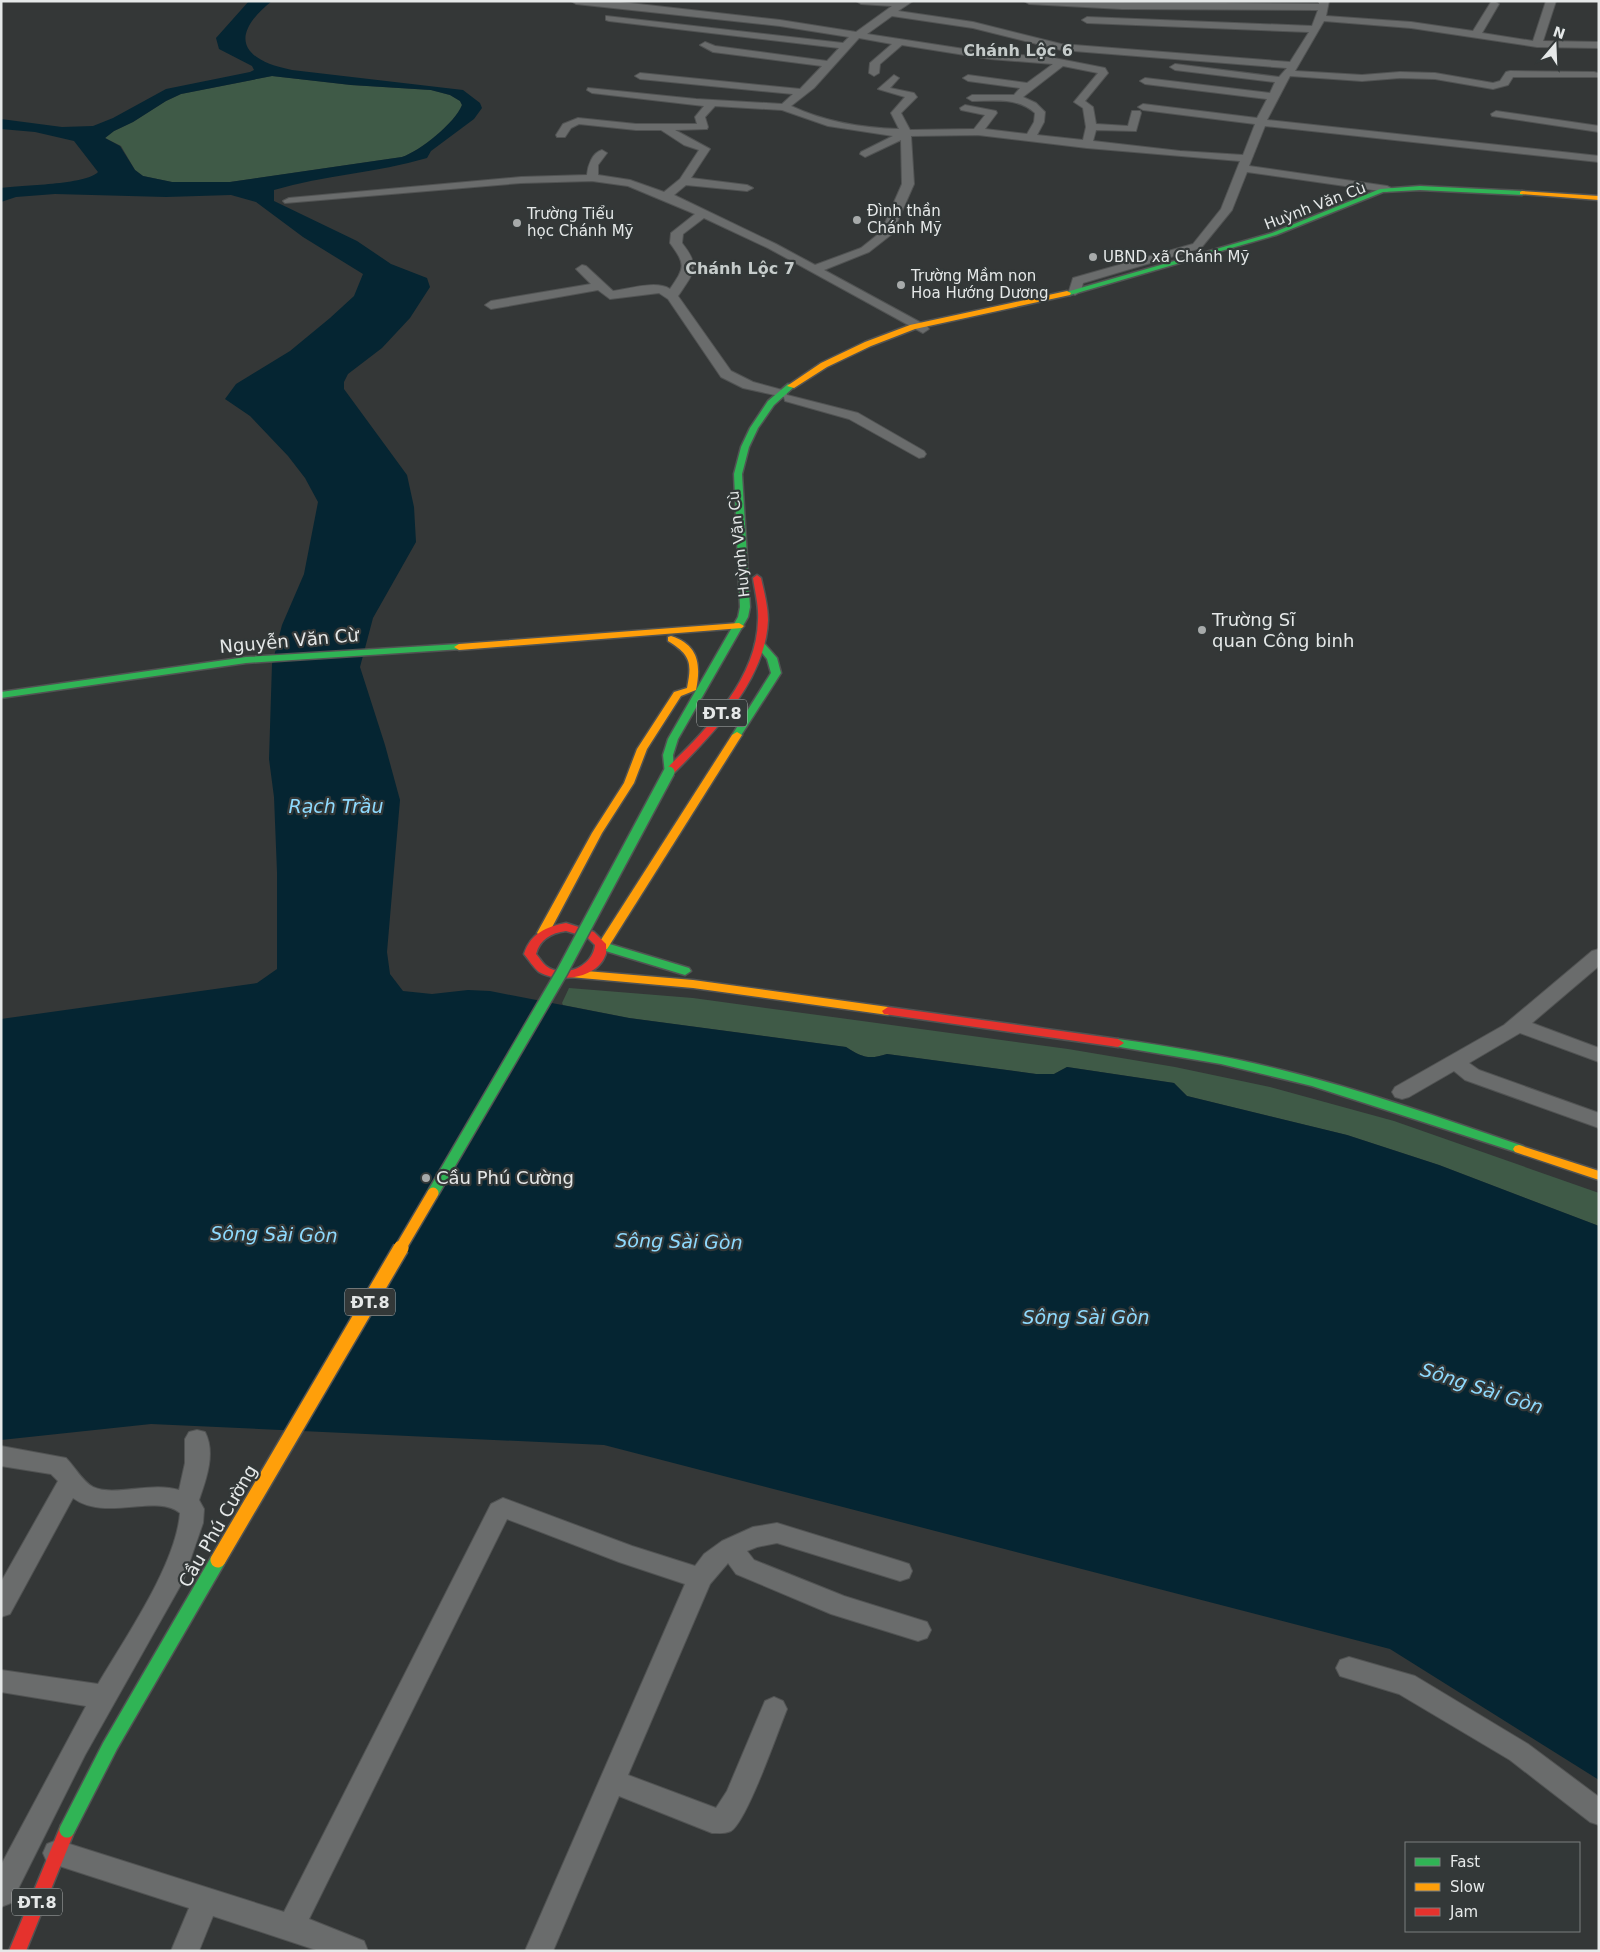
<svg xmlns="http://www.w3.org/2000/svg" width="1600" height="1952" viewBox="0 0 1600 1952" font-family="'DejaVu Sans',sans-serif">
  <rect width="100%" height="100%" fill="#343737"/>
  <!-- green -->
  <g fill="#3f5a47">
    <path d="M272,76l79,9 80,5 19,5 10,6 2,4c-7,18 -42,46 -60,52l-172,25h-58l-29,-6 -8,-6 -14,-24 -16,-8 9,-7 19,-9 33,-21 15,-7z"/>
    <path d="M569,988l124,10 375,51 107,18 95,20 124,34 205,72v33l-160,-61 -92,-30 -160,-39 -13,-13 -107,-16 -13,7h-18l-149,-20c-18,6 -26,3 -41,-7l-217,-29 -66,-13 -1,-2z"/>
  </g>
  <!-- water -->
  <path fill="#052532" fill-rule="evenodd" d="M249,1h23c-43,34 -32,59 20,69l171,20 17,13 2,5 -8,11 -43,32 -4,7c-50,15 -103,17 -153,32v11l83,40 34,23 36,14 3,9 -20,31 -28,30 -34,26 -4,8v7l63,86 7,32 2,35 -43,76 -13,49 25,78 15,55 -13,152 3,22 13,17 29,3 36,-4 22,1 139,27 217,29c15,10 23,13 41,7l149,20h18l13,-7 107,16 13,13 160,39 92,30 160,61v554l-209,-131 -786,-204 -453,-21 -150,16v-421l256,-36 20,-14v-97l-3,-75 -5,-38 3,-95 10,-39 22,-51 14,-72 -13,-24 -17,-22 -38,-40 -25,-17 11,-15 54,-33 40,-33 24,-22 9,-22 -60,-37 -47,-35 -25,-7 -65,2 -111,-3 -39,3 -15,5v-14c20,-3 85,-3 97,-16l-24,-31 -39,-9 -34,-3v-10l61,8 31,-1 20,-8 53,-29 84,-17 4,-2 -2,-4 -33,-17 -3,-11zM272,76l79,9 80,5 19,5 10,6 2,4c-7,18 -42,46 -60,52l-172,25h-58l-29,-6 -8,-6 -15,-24 -15,-8 9,-7 19,-9 33,-21 15,-7z"/>
  <g fill="none" stroke-linecap="round" stroke-linejoin="round">
    <!-- street casing -->
    <g stroke="#515353" stroke-width="2">
      <g id="street">
        <path d="M571,1h41l168,19 76,12 36,-26 -31,-2 -5,-3h57l-15,10 75,11 88,22 229,18 19,-30 -222,-9 -5,-3 5,-3 225,9 6,-16 -196,-1 -93,-5 -5,-3 295,3v-3h10l-3,15 85,6 62,9 18,-29 3,-1 5,3 -17,29 51,8 13,-40h10l-13,40 56,1v6l-62,-1 -126,-19 -87,-7 -29,50 67,4 38,-3 35,1 58,10 7,-2 6,-9 4,-1 84,1 4,1v4h-85l-5,8 -15,4 -58,-10 -35,-1 -38,3 -72,-5 -23,44 332,36v6l-334,-36 -16,40 138,20 6,3 -6,3 -140,-20 -15,38 -31,38 -118,35 -2,8 -6,4 -6,-4 4,-13 120,-34 28,-35 19,-48 -153,-13 -109,-13 -67,1 3,48 -22,50 -23,18 -45,18 103,56 2,3 -6,4 -155,-85 -64,-30 -21,16 -1,9c19,24 12,29 -4,53l53,75 22,11 33,9 1,4 71,18 66,38 2,3 -2,3 -5,1 -70,-39 -64,-18 -1,-4 -41,-9 -22,-11 -53,-78 -9,-6 -49,6 -12,-9 -107,19 -6,-4 6,-4 100,-17 -15,-15 6,-4 4,1 27,25c16,-2 43,-11 57,-2 15,-22 16,-24 0,-46l1,-10 24,-19 -67,-28 -36,-5 -71,2 -236,20 -2,-2 6,-3 232,-21 66,-2c1,-10 5,-22 15,-25l5,3 -9,12v10l32,5 34,12 16,-13 19,-29 -15,-5 -23,-15h-25l-57,-6 -8,4 -6,9h-8l-1,-2 7,-11 15,-6 58,6h61l-2,-7 9,-11 -112,-13 -5,-3 1,-2 108,11 86,5 11,-10 -153,-15 -5,-3 5,-3 160,16 22,-23 -109,-14 -13,-7 5,-3 10,4 112,15 12,-13 -230,-27 -3,-1v-4l237,27 6,-6 -69,-11 -204,-22zM892,16l81,12 88,22 226,18 -8,9 -104,-13 -5,3 5,3 100,12 -5,11 -125,-15 -5,3 5,3 122,15 -10,19 -114,-14 -5,3 5,3 112,14 -12,31 -63,-4 -87,-10 3,-11 40,1 5,-18 -1,-2h-8l-4,15 -32,-2 -3,-17 -8,-6 23,-28 -3,-5 -56,-11 -59,-4 -123,-19zM859,38l33,6 -22,19 -1,10 5,3 5,-3 1,-9 22,-19 88,14 63,5 -26,19 -59,-8 -5,3 5,3 52,7 -6,7h-42l-5,3 5,3c23,0 45,-4 63,12l-1,9 -7,12 -42,-5 12,-16 -1,-2 -31,-6 -5,3 1,2 24,5 -11,14 -64,1 -9,-17 16,-16 -3,-4 -24,-5 9,-10 -5,-3 -16,14 27,8 -14,16 8,16c-37,-1 -74,-7 -108,-23l23,-18zM1063,66l35,7 -24,29 9,6 3,19 -3,13 -46,-5 7,-13 1,-10 -9,-9 -13,-6zM715,106l67,4 46,16 65,10 -32,16 -1,2 5,3 36,-17 1,44 -21,48 -20,16 -46,17 -39,-21 -102,-49 12,-10 61,6 6,-3 -6,-3 -56,-7 19,-29 -35,-19 32,-1 1,-2 -3,-10z"/>
        <path d="M1496,111l103,15v6l-107,-16 -1,-2z"/>
        <path d="M1599,949v17l-67,57 67,25v14l-79,-29 -51,30 10,7 120,43v15l-134,-48 -11,-9 -45,26 -7,2 -7,-2 -3,-5 3,-5 109,-62 88,-74z"/>
        <path d="M197,1430l8,2c11,21 1,48 -6,68l5,9 -1,14 -20,58 -98,174 -74,148 -10,4v-42l85,-159 -85,-14v-22l97,14c27,-46 78,-119 82,-171 -24,-20 -74,9 -107,-15l-63,116 -9,3v-35l57,-101 -7,-7 -50,-8v-20l65,12c9,9 16,23 27,29 21,10 59,-6 86,3l6,-27v-24l4,-7z"/>
        <path d="M503,1498l129,48 63,20 9,-12 18,-13 31,-14 24,-4 123,38 9,3 3,7 -3,7 -9,3 -123,-38 -20,4 -10,4 7,9 90,36 83,26 4,8 -4,8 -9,3 -87,-27 -95,-40 -8,-11 -18,21 -82,191 88,33 11,-17 38,-90 9,-4 9,4 4,8c-9,22 -40,112 -56,122 -7,3 -12,2 -19,2l-93,-37 -66,155h-28l160,-367 -66,-22 -112,-43 -198,400 55,22 4,10h-49l-106,-35 -14,35h-28l18,-43 -142,-46 -4,-9 4,-9 10,-4 227,72 207,-408z"/>
        <path d="M1349,1657l66,19 113,68 71,53v28l-9,-3 -80,-62 -111,-66 -59,-18 -4,-8 4,-8z"/>
      </g>
    </g>
    <!-- fast casing -->
    <g stroke="#515353" stroke-width="3">
      <g id="fast">
        <path d="M1420,186l102,5 3,2 -3,2 -102,-5 -37,2 -107,43 -206,60 -7,-2 209,-60 108,-44z"/>
        <path d="M788,384l7,2 -21,19 -16,23 -9,19 -7,27 8,133 -2,10 -70,122 -5,16 1,17 -1,2h-8l-2,-19 5,-16 70,-122 2,-10 -6,-133 7,-27 9,-19 18,-27z"/>
        <path d="M760,641l3,1 14,16 4,15 -41,64h-6l-2,-2 39,-62 -4,-14 -12,-15z"/>
        <path d="M459,644l3,1v4l-216,14 -245,35v-6l245,-35z"/>
        <path d="M603,942l86,26 2,3 -6,4 -86,-26 -2,-3z"/>
        <path d="M1118,1039c55,8 110,17 164,31 82,20 161,49 241,76l2,3 -2,3 -4,1 -207,-67 -91,-22 -107,-18 -2,-3z"/>
      </g>
    </g>
    <!-- slow casing -->
    <g stroke="#515353" stroke-width="3">
      <g id="slow">
        <path d="M1522,191l77,5v4l-79,-6v-2z"/>
        <path d="M1067,291l4,2 -1,2 -155,34 -44,17 -44,21 -33,21 -7,-2 34,-23 44,-21 45,-17z"/>
        <path d="M739,623l5,3 -2,2 -283,22 -5,-3 5,-3z"/>
        <path d="M671,636c28,9 30,29 25,54l-15,6 -34,53 -13,34 -32,50 -53,100 -2,2h-8l-2,-2 55,-100 32,-50 13,-34 37,-57 13,-4c5,-25 4,-33 -19,-47v-4z"/>
        <path d="M737,732l5,3 -133,211 -2,3h-8l-2,-3 135,-211z"/>
        <path d="M574,970l119,10 195,27 6,4 -6,4 -195,-27 -123,-11 -2,-3 2,-3z"/>
        <path d="M1519,1145l80,26v9l-84,-28 -2,-3 2,-3z"/>
      </g>
    </g>
    <!-- jam casing -->
    <g stroke="#515353" stroke-width="3">
      <g id="jam">
        <path d="M757,575l4,3c3,14 7,28 7,42 -2,60 -55,114 -95,154h-8l-1,-2 1,-2c41,-40 92,-90 93,-150 1,-14 -3,-28 -5,-42z"/>
        <path d="M566,923l28,9 12,12c0,4 1,9 -1,12 -9,23 -47,27 -66,16 -5,-4 -11,-13 -15,-18 7,-21 22,-27 42,-31zM566,931l21,6 8,8c-2,22 -32,34 -49,21 -4,-3 -7,-9 -10,-12 4,-15 15,-21 30,-23z"/>
        <path d="M888,1007l230,32 6,4 -6,4 -234,-33 -2,-3z"/>
        <path d="M67,1822l6,3 2,5 -49,121h-17l52,-126z"/>
      </g>
    </g>
    <!-- street -->
    <use href="#street" fill="#6a6c6c" fill-rule="evenodd"/>
    <!-- fast -->
    <use href="#fast" fill="#30b455" fill-rule="evenodd"/>
    <!-- slow -->
    <use href="#slow" fill="#ff9f0a" fill-rule="evenodd"/>
    <!-- jam -->
    <use href="#jam" fill="#e5322d" fill-rule="evenodd"/>
    <!-- fast-bridge-far1 casing -->
    <g stroke="#515353" stroke-width="14" stroke-linecap="butt">
      <path id="fast-bridge-far1" d="M433,1193l129,-221 107,-200"/>
    </g>
    <!-- fast-bridge casing -->
    <g stroke="#515353" stroke-width="18" stroke-linecap="butt">
      <path id="fast-bridge" d="M67,1830l43,-84 108,-186"/>
    </g>
    <!-- slow-bridge-far1 casing -->
    <g stroke="#515353" stroke-width="14" stroke-linecap="butt">
      <path id="slow-bridge-far1" d="M400,1249l33,-56"/>
    </g>
    <!-- slow-bridge casing -->
    <g stroke="#515353" stroke-width="18" stroke-linecap="butt">
      <path id="slow-bridge" d="M218,1560l183,-312"/>
    </g>
    <!-- fast-bridge-far1 -->
    <use href="#fast-bridge-far1" stroke="#30b455" stroke-width="11"/>
    <!-- fast-bridge -->
    <use href="#fast-bridge" stroke="#30b455" stroke-width="15"/>
    <!-- slow-bridge-far1 -->
    <use href="#slow-bridge-far1" stroke="#ff9f0a" stroke-width="11"/>
    <!-- slow-bridge -->
    <use href="#slow-bridge" stroke="#ff9f0a" stroke-width="15"/>
  </g>
  <!-- markers -->
  <g fill="#a7aaaa" stroke="#333838" stroke-width="2">
    <circle cx="857" cy="220" r="5"/>
    <circle cx="517" cy="223" r="5"/>
    <circle cx="1093" cy="257" r="5"/>
    <circle cx="901" cy="285" r="5"/>
    <circle cx="1202" cy="630" r="5"/>
    <circle cx="426" cy="1178" r="5"/>
  </g>
  <g text-anchor="middle" stroke-width="4.5" stroke-linejoin="round" paint-order="stroke">
    <!-- far-street labels -->
    <g font-size="15" fill="#e5e8e8" stroke="#333838">
      <text transform="translate(1315 206) rotate(-21)" y="5">Huỳnh Văn Cù</text>
      <text transform="translate(739 544) rotate(-96)" y="5">Huỳnh Văn Cù</text>
    </g>
    <!-- far-poi labels -->
    <g font-size="15" fill="#e5e8e8" stroke="#333838" text-anchor="start">
      <text x="867" y="216">Đình thần<tspan x="867" dy="17">Chánh Mỹ</tspan></text>
      <text x="527" y="219">Trường Tiểu<tspan x="527" dy="17">học Chánh Mỹ</tspan></text>
      <text x="1103" y="262">UBND xã Chánh Mỹ</text>
      <text x="911" y="281">Trường Mầm non<tspan x="911" dy="17">Hoa Hướng Dương</tspan></text>
    </g>
    <!-- far-quarter labels -->
    <g font-size="16" font-weight="bold" fill="#c5cbca" stroke="#333838">
      <text x="1018" y="56">Chánh Lộc 6</text>
    </g>
    <!-- far-neighbourhood labels -->
    <g font-size="16" font-weight="bold" fill="#c5cbca" stroke="#333838">
      <text x="740" y="274">Chánh Lộc 7</text>
    </g>
    <!-- shield labels -->
    <g fill="#333838" stroke="#b0b3b3" stroke-width="1">
      <rect x="697" y="699.5" width="50" height="27" rx="4"/>
      <rect x="345" y="1288.5" width="50" height="27" rx="4"/>
      <rect x="12" y="1888.5" width="50" height="27" rx="4"/>
    </g>
    <g font-size="16" font-weight="bold" fill="#e5e8e8">
      <text x="722" y="719">ĐT.8</text>
      <text x="370" y="1308">ĐT.8</text>
      <text x="37" y="1908">ĐT.8</text>
    </g>
    <!-- poi labels -->
    <g font-size="18" fill="#e5e8e8" stroke="#333838" text-anchor="start">
      <text x="1212" y="626">Trường Sĩ<tspan x="1212" dy="21">quan Công binh</tspan></text>
      <text x="436" y="1184">Cầu Phú Cường</text>
    </g>
    <!-- street labels -->
    <g font-size="18" fill="#e5e8e8" stroke="#333838">
      <text transform="translate(289 641) rotate(-5)" y="6">Nguyễn Văn Cừ</text>
      <text transform="translate(218 1526) rotate(-60)" y="6">Cầu Phú Cường</text>
    </g>
    <!-- water labels -->
    <g font-size="19" font-style="italic" fill="#8edafe" stroke="#333838">
      <text x="336" y="813">Rạch Trầu</text>
      <text transform="translate(274 1234) rotate(1)" y="7">Sông Sài Gòn</text>
      <text transform="translate(679 1241) rotate(1)" y="7">Sông Sài Gòn</text>
      <text x="1086" y="1324">Sông Sài Gòn</text>
      <text transform="translate(1482 1388) rotate(18)" y="7">Sông Sài Gòn</text>
    </g>
  </g>
  <!-- border -->
  <rect width="1600" height="1952" fill="none" stroke="#e5e8e8" stroke-width="5"/>
  <!-- legend -->
  <rect x="1405" y="1842" width="175" height="90" fill="#333838" stroke="#7a7e7e"/>
  <rect x="1415" y="1858" width="25" height="8" fill="#30b455" stroke="#7a7e7e"/>
  <text x="1450" y="1867" font-size="15" fill="#e5e8e8">Fast</text>
  <rect x="1415" y="1883" width="25" height="8" fill="#ff9f0a" stroke="#7a7e7e"/>
  <text x="1450" y="1892" font-size="15" fill="#e5e8e8">Slow</text>
  <rect x="1415" y="1908" width="25" height="8" fill="#e5322d" stroke="#7a7e7e"/>
  <text x="1450" y="1917" font-size="15" fill="#e5e8e8">Jam</text>
  <!-- north arrow -->
  <g transform="translate(1555 45) rotate(19)" stroke="#333838" stroke-width="4" paint-order="stroke">
  <path d="M0-4L9 19L0 12L-9 19Z" fill="#e5e8e8"/>
  <text y="-8" font-size="14" font-weight="bold" text-anchor="middle" fill="#e5e8e8">N</text>
  </g>
</svg>
